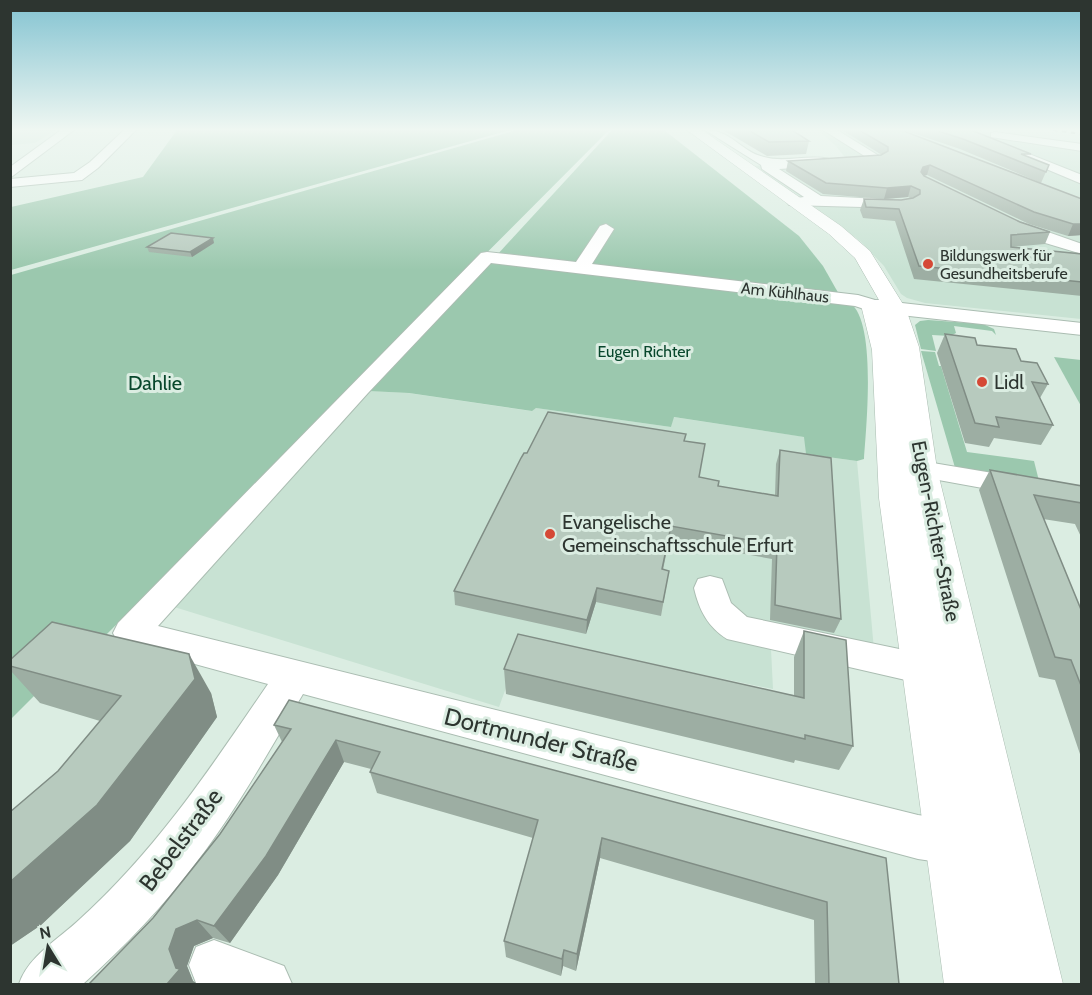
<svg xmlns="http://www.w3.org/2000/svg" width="1092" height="995" viewBox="0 0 1092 995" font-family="Cabin,sans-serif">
  <rect width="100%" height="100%" fill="#dbede2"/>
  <!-- built -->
  <g fill="#c8e2d3">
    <path d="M11,130h45l-21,13 -24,2z"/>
    <path d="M818,130h158l105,17v172l-156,-16 -18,-5 -6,-4 -17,-28 -24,-25 -49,-36 -59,-39 95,-6 -11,-14z"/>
    <path d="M368,391l40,2 123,18 5,-3 135,19 2,-10 132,20 1,17 51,7 19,211 -105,-23 2,40 -249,-51 -25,69 -328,-101z"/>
  </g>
  <!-- green -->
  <g fill="#9bc8ae">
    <path d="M177,130h333l-499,140v-63l132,-30z"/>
    <path d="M517,130h92l-512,514 -9,-2 -77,77v-444z"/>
    <path d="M612,130h52l135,106 24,30 17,30 -343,-41z"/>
    <path d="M498,262l352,41c27,18 16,126 14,156l-7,2 -51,-7 -2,-17 -130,-20 -3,10 -135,-19 -4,3 -123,-18 -41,-2 119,-126z"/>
    <path d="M928,320l55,4 11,5 2,6 -4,-4 -38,-5 2,7 -6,3 -18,-1 4,16 -15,-2 -6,-24 5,-4z"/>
    <path d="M921,351l14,1 4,14h2l26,86 67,9 5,20 -83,-10z"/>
    <path d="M1054,357l27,3v46z"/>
  </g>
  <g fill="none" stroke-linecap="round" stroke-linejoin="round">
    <!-- minor casing -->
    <g stroke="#abbdb2" stroke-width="2">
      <g id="minor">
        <path d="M61,130h13l-64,48v-11z"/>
        <path d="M124,130h12l-38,38 -16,12 -72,7v-8l64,-6 16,-11z"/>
        <path d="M705,130c27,0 36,22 59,27 21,6 44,-3 65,2l2,3 -2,3 -4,1 -46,3 42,27 78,4 7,4 -7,4 -110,-3 -2,-3 2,-3 15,-2 -42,-28 -1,-4z"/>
        <path d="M823,130h14l47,29 -6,4 -4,-1z"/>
        <path d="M953,130h16l113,45v9z"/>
        <path d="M995,132l87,12v7l-91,-14v-4z"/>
        <path d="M1011,219l71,25v10l-40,-12 -36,-15 -3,-3z"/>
        <path d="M606,224l8,5 -22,35 266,31 17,5 207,23v12l-209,-23 -18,-6 -364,-43 -123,130 -210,233 760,189 34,5 16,6 6,16 -6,16 -16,6 -34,-5 -615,-165c-34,56 -65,114 -105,166 -34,46 -73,86 -115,124h-64c9,-28 40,-45 61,-65 77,-70 130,-150 188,-235l-150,-41 -5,-10 5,-10 363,-370 6,-1 89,10 24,-36z"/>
        <path d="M921,461l161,27v18l-171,-31 -4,-6 4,-6z"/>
        <path d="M710,576l12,3 9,24 16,14 176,37 13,4 5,11 -5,11 -13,4 -196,-45c-19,-12 -28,-29 -33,-51l4,-9z"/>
        <path d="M214,940l70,26 8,18 -96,-1 -7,-18 7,-18z"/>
      </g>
    </g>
    <!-- major casing -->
    <g stroke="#abbdb2" stroke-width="1">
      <path id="major" d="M687,130h15l139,96 29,25 36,58 13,38 18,122 126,515h-119l-65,-486 -7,-148 -11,-45 3,-5h15l-24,-42 -26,-24z"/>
    </g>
    <!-- minor -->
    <use href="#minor" fill="#fff" fill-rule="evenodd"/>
    <!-- major -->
    <use href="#major" fill="#fff" fill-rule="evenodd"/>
    <!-- rail -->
    <path stroke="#59645d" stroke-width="2" stroke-dasharray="4.5 4.5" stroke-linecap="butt" d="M1053,130l29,4"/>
  </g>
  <!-- wall -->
  <g fill="#9daea3">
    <path d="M723,130h69l17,11 -3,13 -39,2z"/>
    <path d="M842,130h59l181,69v36l-14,1 -39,-12 -102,-49 -3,1 96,46 30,10 -5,12 -34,3 71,7v42l-168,-17 -19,-58 -32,-3 -3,-8 4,-11 37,1 9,-2 -2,-1 -24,2 -61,-5 -37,-23 2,-10 94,-6z"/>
    <path d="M904,130h67l59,28 19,7 -8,18 -81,-34z"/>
    <path d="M214,243l-22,14 -43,-5 -2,-5z"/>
    <path d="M945,334l32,11 44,16 27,23 -8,14 13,27 -12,20 -47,-7 -5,9 -24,-4 -28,-90z"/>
    <path d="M685,441l14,36 19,9 57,9 1,-31 4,-14 61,169 -7,14 -64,-13 2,-61 -103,-19 -6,30 6,1 -8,45 -65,-14 -10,32 -131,-29 -1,-14 73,-138z"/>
    <path d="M990,470l92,16v53l-7,-15 -32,-5 39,93v148l-27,-80 -16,-3 -60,-187z"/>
    <path d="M804,631l49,115 -14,24 -44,-10 -1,3 -288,-69 -2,-25 290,26v-38z"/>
    <path d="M10,660l201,33 6,24 -87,124 -89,84 -31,21v-134l48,-41 42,-50 -60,-18 -30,-33z"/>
    <path d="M274,725l612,133 13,126h-84l-1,-64 -214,-62 -24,113 -13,-5 -2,10 -55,-19 -2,-16 29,-103 -156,-45 -7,-21 1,-3 -27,-7 -66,113 -48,68 -17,-5 -19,8 -7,20 6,15 4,3h-108l64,-66 67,-84 62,-92z"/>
  </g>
  <!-- shaded-wall -->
  <g fill="#808d85">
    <path d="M930,165l-3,10 -8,2 4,-10z"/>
    <path d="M911,186l-3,11 -24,2 3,-11z"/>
    <path d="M1073,224h9v11l-14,1z"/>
    <path d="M213,238l1,5 -22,14 -2,-5z"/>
    <path d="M597,588l-1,14 -10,32 1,-14z"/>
    <path d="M189,654l22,39 6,24 -87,124 -89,84 -31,21v-64z"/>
    <path d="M336,740l8,22 -66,113 -48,68 -16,-17z"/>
    <path d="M602,838l-2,20 -24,113 1,-17z"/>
    <path d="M197,920l16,18 -19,8 -7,20 6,15 4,3h-30l9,-16 -7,-19 7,-20z"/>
    <path d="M564,950l-1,16 -2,10 1,-17z"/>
  </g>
  <!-- building -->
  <g fill="#b7cabe" stroke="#808d85" stroke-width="1.5">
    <path d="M748,130h44l17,11 -40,1z"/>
    <path d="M859,130h42l181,69v25h-9l-39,-12 -104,-47 -7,2 -2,5 3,4 96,46 30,10 -39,3v12l71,7v28l-163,-16 -20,-57 -33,-2 -2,-8 37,1 12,-2 7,-4v-4l-9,-4 -24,2 -61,-5 -38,-22 93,-6 7,-4v-4z"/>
    <path d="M935,130h36l60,24h-10l28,11 -3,7 -83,-33z"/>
    <path d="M171,233l42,5 -23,14 -43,-5z"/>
    <path d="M945,334l30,4 2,7 39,4 5,12 16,2 11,21 -16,-2 21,43 -57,-8 3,10 -24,-4z"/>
    <path d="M548,412l138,22 -2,7 21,3 -6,33 20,4 -1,5 60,10 2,-46 51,8 10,161 -66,-14 2,-60 -106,-19 -9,43 7,2 -6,31 -66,-14 -10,32 -133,-29 67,-133 3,-5h3z"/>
    <path d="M990,470l92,16v17l-48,-8 48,117v76l-11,-28 -16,-3z"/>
    <path d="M52,622l137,32 6,25 -98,126 -87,77v-70l48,-41 63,-75 -111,-30v-6z"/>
    <path d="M804,631l42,9 7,106 -48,-11v4l-301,-70 14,-35 286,64z"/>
    <path d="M289,700l597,158 13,126h-70l-2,-82 -225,-64 -25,116 -13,-4 -2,9 -58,-18 34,-121 -168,-48 10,-20 -44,-12 -70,116 -52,70 -17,-6 -21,9 -7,20 7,19 4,1 -13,15h-78l64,-66 67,-84 71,-105 -17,-4z"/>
  </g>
  <!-- sky -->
  <linearGradient id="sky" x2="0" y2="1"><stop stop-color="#83c3d1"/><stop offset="0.48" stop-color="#eff7f2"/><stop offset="1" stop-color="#eff7f2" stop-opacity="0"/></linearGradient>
  <rect width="1092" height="270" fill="url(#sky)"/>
  <!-- markers -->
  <g fill="#d54936" stroke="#dbede2" stroke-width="2">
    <circle cx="928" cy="264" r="6"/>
    <circle cx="982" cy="382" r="6"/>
    <circle cx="550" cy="534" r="6"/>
  </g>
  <g text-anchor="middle" stroke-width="6" stroke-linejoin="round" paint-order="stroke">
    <!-- far-poi labels -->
    <g font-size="16" fill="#2d3530" stroke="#dbede2" text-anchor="start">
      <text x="940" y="261">Bildungswerk für<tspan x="940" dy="18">Gesundheitsberufe</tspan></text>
    </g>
    <!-- far-street labels -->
    <g font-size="16" fill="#2d3530" stroke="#dbede2">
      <text transform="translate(785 292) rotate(6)" y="6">Am Kühlhaus</text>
    </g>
    <!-- far-park labels -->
    <g font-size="16" fill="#08472c" stroke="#dbede2">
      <text x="644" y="357">Eugen Richter</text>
    </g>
    <!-- poi labels -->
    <g font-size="20" fill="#2d3530" stroke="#dbede2" text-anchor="start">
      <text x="994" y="389">Lidl</text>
      <text x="562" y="529">Evangelische<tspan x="562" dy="23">Gemeinschaftsschule Erfurt</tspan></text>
    </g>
    <!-- park labels -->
    <g font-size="20" fill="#08472c" stroke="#dbede2">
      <text x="155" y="390">Dahlie</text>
    </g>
    <!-- street labels -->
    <g font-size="20" fill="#2d3530" stroke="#dbede2">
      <text transform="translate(936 531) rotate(79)" y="7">Eugen-Richter-Straße</text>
    </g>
    <!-- near-street labels -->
    <g font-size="24" fill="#2d3530" stroke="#dbede2">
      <text transform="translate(541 740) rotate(14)" y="8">Dortmunder Straße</text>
      <text transform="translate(181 840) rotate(-53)" y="8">Bebelstraße</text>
    </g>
  </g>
  <!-- border -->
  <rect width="1092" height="995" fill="none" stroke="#2d3530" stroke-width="24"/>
  <!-- north arrow -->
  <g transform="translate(48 947) rotate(349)" stroke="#dbede2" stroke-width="4.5" paint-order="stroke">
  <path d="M0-4.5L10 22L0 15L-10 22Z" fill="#2d3530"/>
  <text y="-9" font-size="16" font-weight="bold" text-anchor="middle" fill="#2d3530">N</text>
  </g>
</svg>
